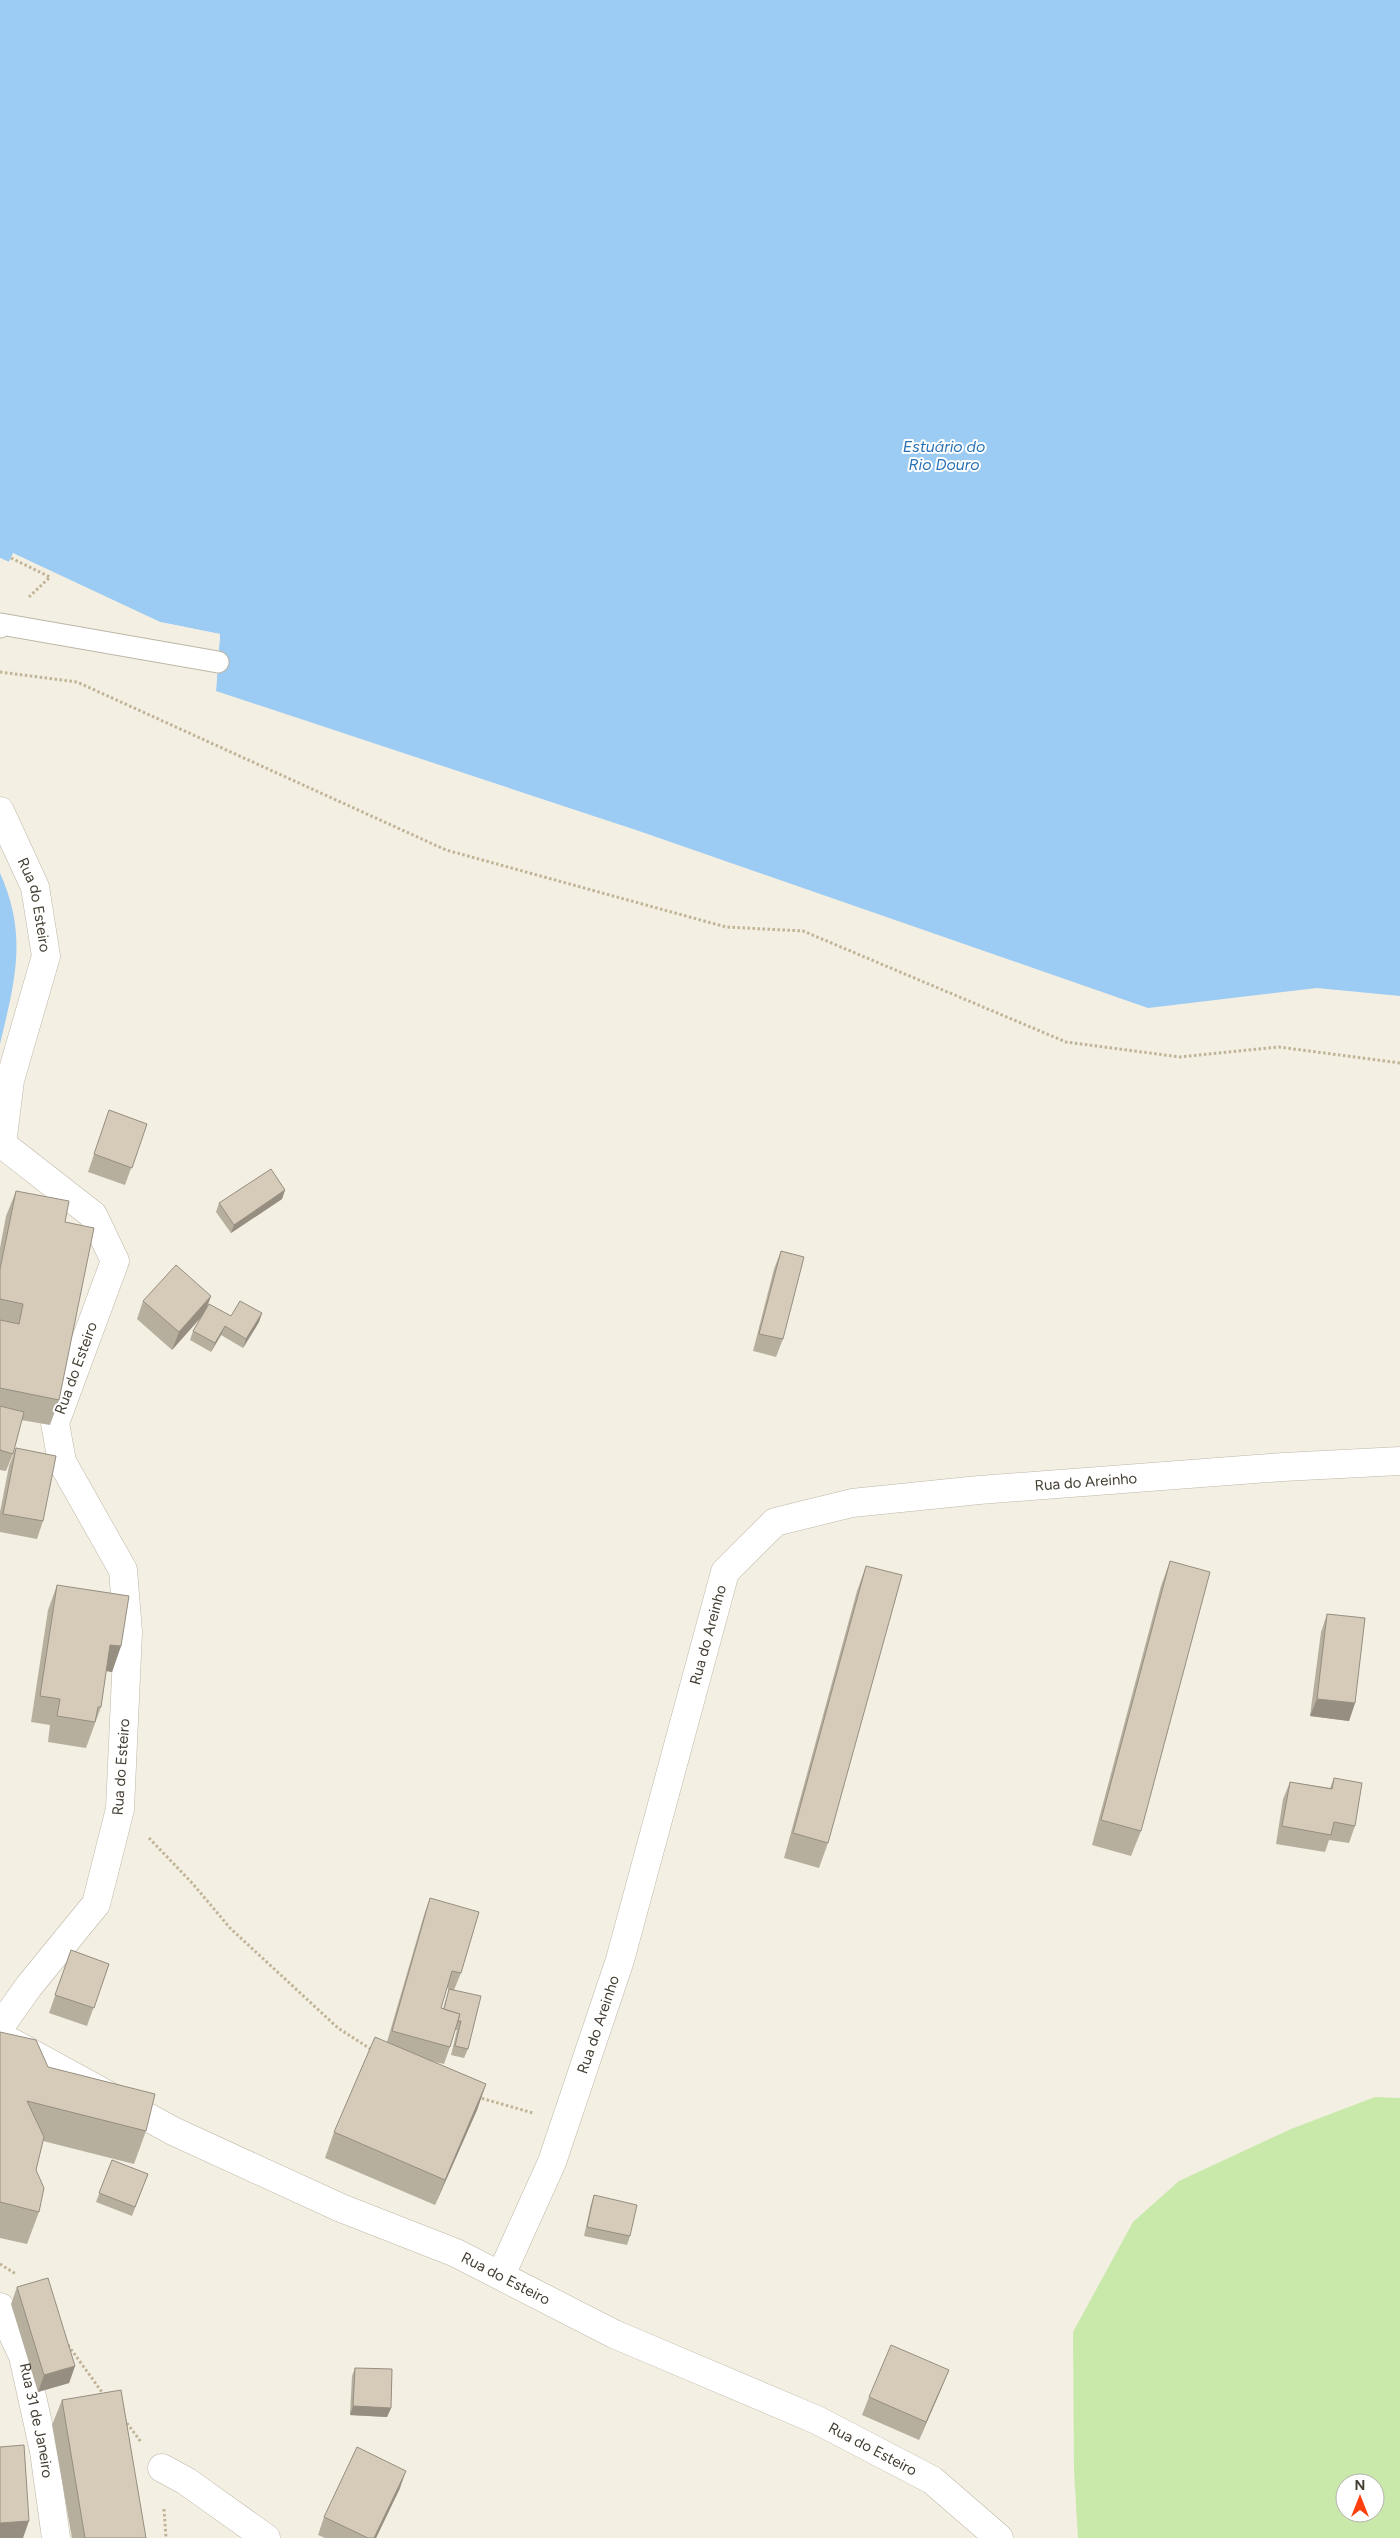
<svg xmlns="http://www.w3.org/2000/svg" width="1400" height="2538" viewBox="0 0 1400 2538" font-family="Figtree,sans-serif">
  <rect width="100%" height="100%" fill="#f3efe3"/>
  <!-- green -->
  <path fill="#c9e9aa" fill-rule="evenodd" d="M1375,2097l25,1v440h-322l-4,-67 -1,-139 60,-110 46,-41 112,-52zM1345,2483h30v30h-30z"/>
  <!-- water -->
  <g fill="#9ccbf3">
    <path d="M0,0h1400v996l-83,-8 -169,20 -509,-177 -423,-140 4,-57 -60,-12 -147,-68 -4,8 -9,-4z"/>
    <path d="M0,873c28,63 15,107 0,171z"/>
  </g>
  <!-- pier -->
  <path fill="#f3efe3" d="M13,553l147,69 60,12 -4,57h-2l3,-55 -58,-12 -145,-67 -5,8 -9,-4v-3l9,4z"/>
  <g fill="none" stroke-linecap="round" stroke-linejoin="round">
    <!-- lane casing -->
    <g stroke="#beb7a6" stroke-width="23">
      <path id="lane" d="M0,627l1,-3 217,38"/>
    </g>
    <!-- street casing -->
    <g stroke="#beb7a6" stroke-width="29">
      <g id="street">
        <path id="s1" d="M0,811l35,76 11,69 -36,124 -8,64 91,71 22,46 -60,162 7,39 61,108 5,62 -8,177 -24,95 -67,82 -29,41"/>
        <path id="s2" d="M11,2042l162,89 168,77 115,45 158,81 203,86 115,60 67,58"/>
        <path id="s3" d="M501,2275l51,-113 68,-202 105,-388 50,-50 77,-19 127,-13 304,-23 117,-6"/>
        <path id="s4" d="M0,2307l23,49 21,95 12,87"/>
        <path d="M162,2468l24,13 80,57"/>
      </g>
    </g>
    <!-- path -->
    <g stroke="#c1b496" stroke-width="3" stroke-dasharray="2.5 2.5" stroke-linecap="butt">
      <path d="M11,558l39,19 -21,20"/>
      <path d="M0,672l77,10 369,168 280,77 77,4 263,111 114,15 99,-10 121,16"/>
      <path d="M149,1838l44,46 37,44 108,100 34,22"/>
      <path d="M477,2097l56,16"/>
      <path d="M0,2264l16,10"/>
      <path d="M68,2345l36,50"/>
      <path d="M124,2419l17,23"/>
      <path d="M164,2509l2,29"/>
    </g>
    <!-- lane -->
    <use href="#lane" stroke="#fff" stroke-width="21"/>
    <!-- street -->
    <use href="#street" stroke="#fff" stroke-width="28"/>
  </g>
  <!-- wall -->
  <g fill="#b7af9e" fill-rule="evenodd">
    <path d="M109,1110l38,14 -22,61 -37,-13z"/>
    <path d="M285,1190l-3,9 -51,34 -15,-21 3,-9z"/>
    <path d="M16,1191l49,31 -6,178 -9,25 -29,-5 -8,34 -7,17 -6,-1v-222l6,-32z"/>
    <path d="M781,1251l2,88 -7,18 -23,-6 21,-82z"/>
    <path d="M211,1296l-4,12 24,8 31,-3 -3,9 -16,26 -22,-13 -10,17 -21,-12 3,-9 8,-14 -29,33 -35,-31 6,-18z"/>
    <path d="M16,1448l27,73 -6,18 -37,-7v-20l9,-46z"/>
    <path d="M1170,1561l-29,270 -10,25 -39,-11 69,-259z"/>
    <path d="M866,1566l-38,277 -9,25 -35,-10 73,-267z"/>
    <path d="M57,1585l64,61 -9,26 -6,-1 -5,36 -15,41 -38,-6 2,-17 -19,-3 17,-112z"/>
    <path d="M1327,1614l28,89 -6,18 -39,-5 11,-84z"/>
    <path d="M1334,1778l21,48 -6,17 -20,-3 -4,12 -49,-8 7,-45 7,-17 40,6z"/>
    <path d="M430,1898l31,75 -7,17 14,59 -4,9 -13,-3 6,-25h-2l-5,17 -6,17 -13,-3 55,23 -9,26 -42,95 -110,-47 9,-26 53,-90 37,-127zM447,1988l2,1 -6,20 -2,-1z"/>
    <path d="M71,1950l38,14 -22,62 -38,-13z"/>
    <path d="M0,2032l48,35 98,64 -12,33 -91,-23 -7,29 3,42 -12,32 -27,-6z"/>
    <path d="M112,2160l36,14 -16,42 -36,-14z"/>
    <path d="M594,2195l36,41 -3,9 -43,-9 7,-32z"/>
    <path d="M17,2287l58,79 -6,17 -31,9 -27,-88z"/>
    <path d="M355,2368l36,40 -4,9 -37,-2 2,-39z"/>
    <path d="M942,2387l-23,53 -57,-25 7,-18z"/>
    <path d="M62,2400l84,138h-74l-20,-113z"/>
    <path d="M400,2488l-24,50h-51l-7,-3 6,-18z"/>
  </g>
  <!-- shaded-wall -->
  <g fill="#958e81">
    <path d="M285,1190l-3,9 -51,34 3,-8z"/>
    <path d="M211,1296l-7,18 -32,36 7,-18z"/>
    <path d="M262,1313l-3,9 -16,26 3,-9z"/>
    <path d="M225,1326l-4,9 -10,17 4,-9z"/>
    <path d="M110,1645l11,1 -9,26 -11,-2z"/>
    <path d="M1317,1699l38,4 -6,18 -39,-5z"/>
    <path d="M486,2084l-9,26 -42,95 10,-25z"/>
    <path d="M75,2366l-6,17 -31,9 6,-17z"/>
    <path d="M949,2370l-7,17 -23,53 7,-18z"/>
    <path d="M353,2406l38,2 -4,9 -37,-2z"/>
    <path d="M406,2471l-6,17 -24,50h-2z"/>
    <path d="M29,2521l-6,17h-23v-15z"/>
  </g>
  <!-- building -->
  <g fill="#d5cbb8" stroke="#958e81">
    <path d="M109,1110l38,14 -15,44 -38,-14z"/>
    <path d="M271,1169l14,21 -51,35 -15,-22z"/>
    <path d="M16,1191l53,10 -4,21 29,6 -35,172 -59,-12v-68l19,4 4,-20 -23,-5v-30z"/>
    <path d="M781,1251l23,6 -21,82 -24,-5z"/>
    <path d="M176,1265l35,31 -32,36 -36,-31z"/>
    <path d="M240,1301l22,12 -16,26 -21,-13 -10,17 -22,-12 16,-27 22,12z"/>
    <path d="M0,1406l24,6 -11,42 -13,-4z"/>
    <path d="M16,1448l40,8 -13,65 -40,-7z"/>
    <path d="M1170,1561l40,11 -69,259 -40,-11z"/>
    <path d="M866,1566l36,9 -74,268 -35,-10z"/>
    <path d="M57,1585l72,11 -8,50 -11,-1 -9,62h-3l-3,15 -38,-6 3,-17 -20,-3z"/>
    <path d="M1327,1614l38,4 -10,85 -38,-4z"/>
    <path d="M1334,1778l28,5 -7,43 -21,-4 -3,13 -49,-9 8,-44 42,7z"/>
    <path d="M430,1898l49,14 -18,61 -9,-2 -11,37 19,6 -10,33 -58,-16z"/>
    <path d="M71,1950l38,14 -15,44 -39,-13z"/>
    <path d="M449,1989l32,7 -13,53 -13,-3 6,-25h-3l2,-7 -16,-5z"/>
    <path d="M0,2032l36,8 12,27 107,27 -9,37 -119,-30 17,36 -8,33 8,18 -5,24 -39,-10z"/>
    <path d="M375,2037l111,47 -41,96 -111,-48z"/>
    <path d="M112,2160l36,14 -13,33 -36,-14z"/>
    <path d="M594,2195l43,10 -7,31 -43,-9z"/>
    <path d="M48,2278l27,88 -31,9 -27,-88z"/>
    <path d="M891,2345l58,25 -23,52 -57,-25z"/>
    <path d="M355,2368l37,1 -1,39 -38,-2z"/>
    <path d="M121,2390l25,148h-61l-23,-138z"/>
    <path d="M24,2445l5,76 -29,2v-76z"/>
    <path d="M357,2447l49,24 -32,67h-6l-44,-21z"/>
  </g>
  <g text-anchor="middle" stroke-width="4" stroke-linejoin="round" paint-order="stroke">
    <!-- street labels -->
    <g font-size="15" fill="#453f33" stroke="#fff">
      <text dy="5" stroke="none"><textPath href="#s1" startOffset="101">Rua do Esteiro</textPath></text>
      <text transform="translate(76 1368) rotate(-70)" y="5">Rua do Esteiro</text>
      <text dy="5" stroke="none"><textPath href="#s3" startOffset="1124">Rua do Areinho</textPath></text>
      <text dy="5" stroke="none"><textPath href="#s3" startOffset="674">Rua do Areinho</textPath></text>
      <text transform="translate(121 1767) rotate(-86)" y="5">Rua do Esteiro</text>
      <text dy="5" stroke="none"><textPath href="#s3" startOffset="269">Rua do Areinho</textPath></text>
      <text dy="5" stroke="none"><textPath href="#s2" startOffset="549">Rua do Esteiro</textPath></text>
      <text dy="5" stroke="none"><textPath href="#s4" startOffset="120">Rua 31 de Janeiro</textPath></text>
      <text dy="5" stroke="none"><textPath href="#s2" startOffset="954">Rua do Esteiro</textPath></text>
    </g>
    <!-- water labels -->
    <g font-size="16" font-style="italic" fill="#2872b5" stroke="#fff">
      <text x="944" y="452">Estuário do<tspan x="944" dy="18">Rio Douro</tspan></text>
    </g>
  </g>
  <!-- north arrow -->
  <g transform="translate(1360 2498)"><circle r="24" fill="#ffffff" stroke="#b5b2ad"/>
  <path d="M0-4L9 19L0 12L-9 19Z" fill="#ff3f0e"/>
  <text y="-8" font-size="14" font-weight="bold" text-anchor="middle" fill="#453f33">N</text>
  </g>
</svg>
